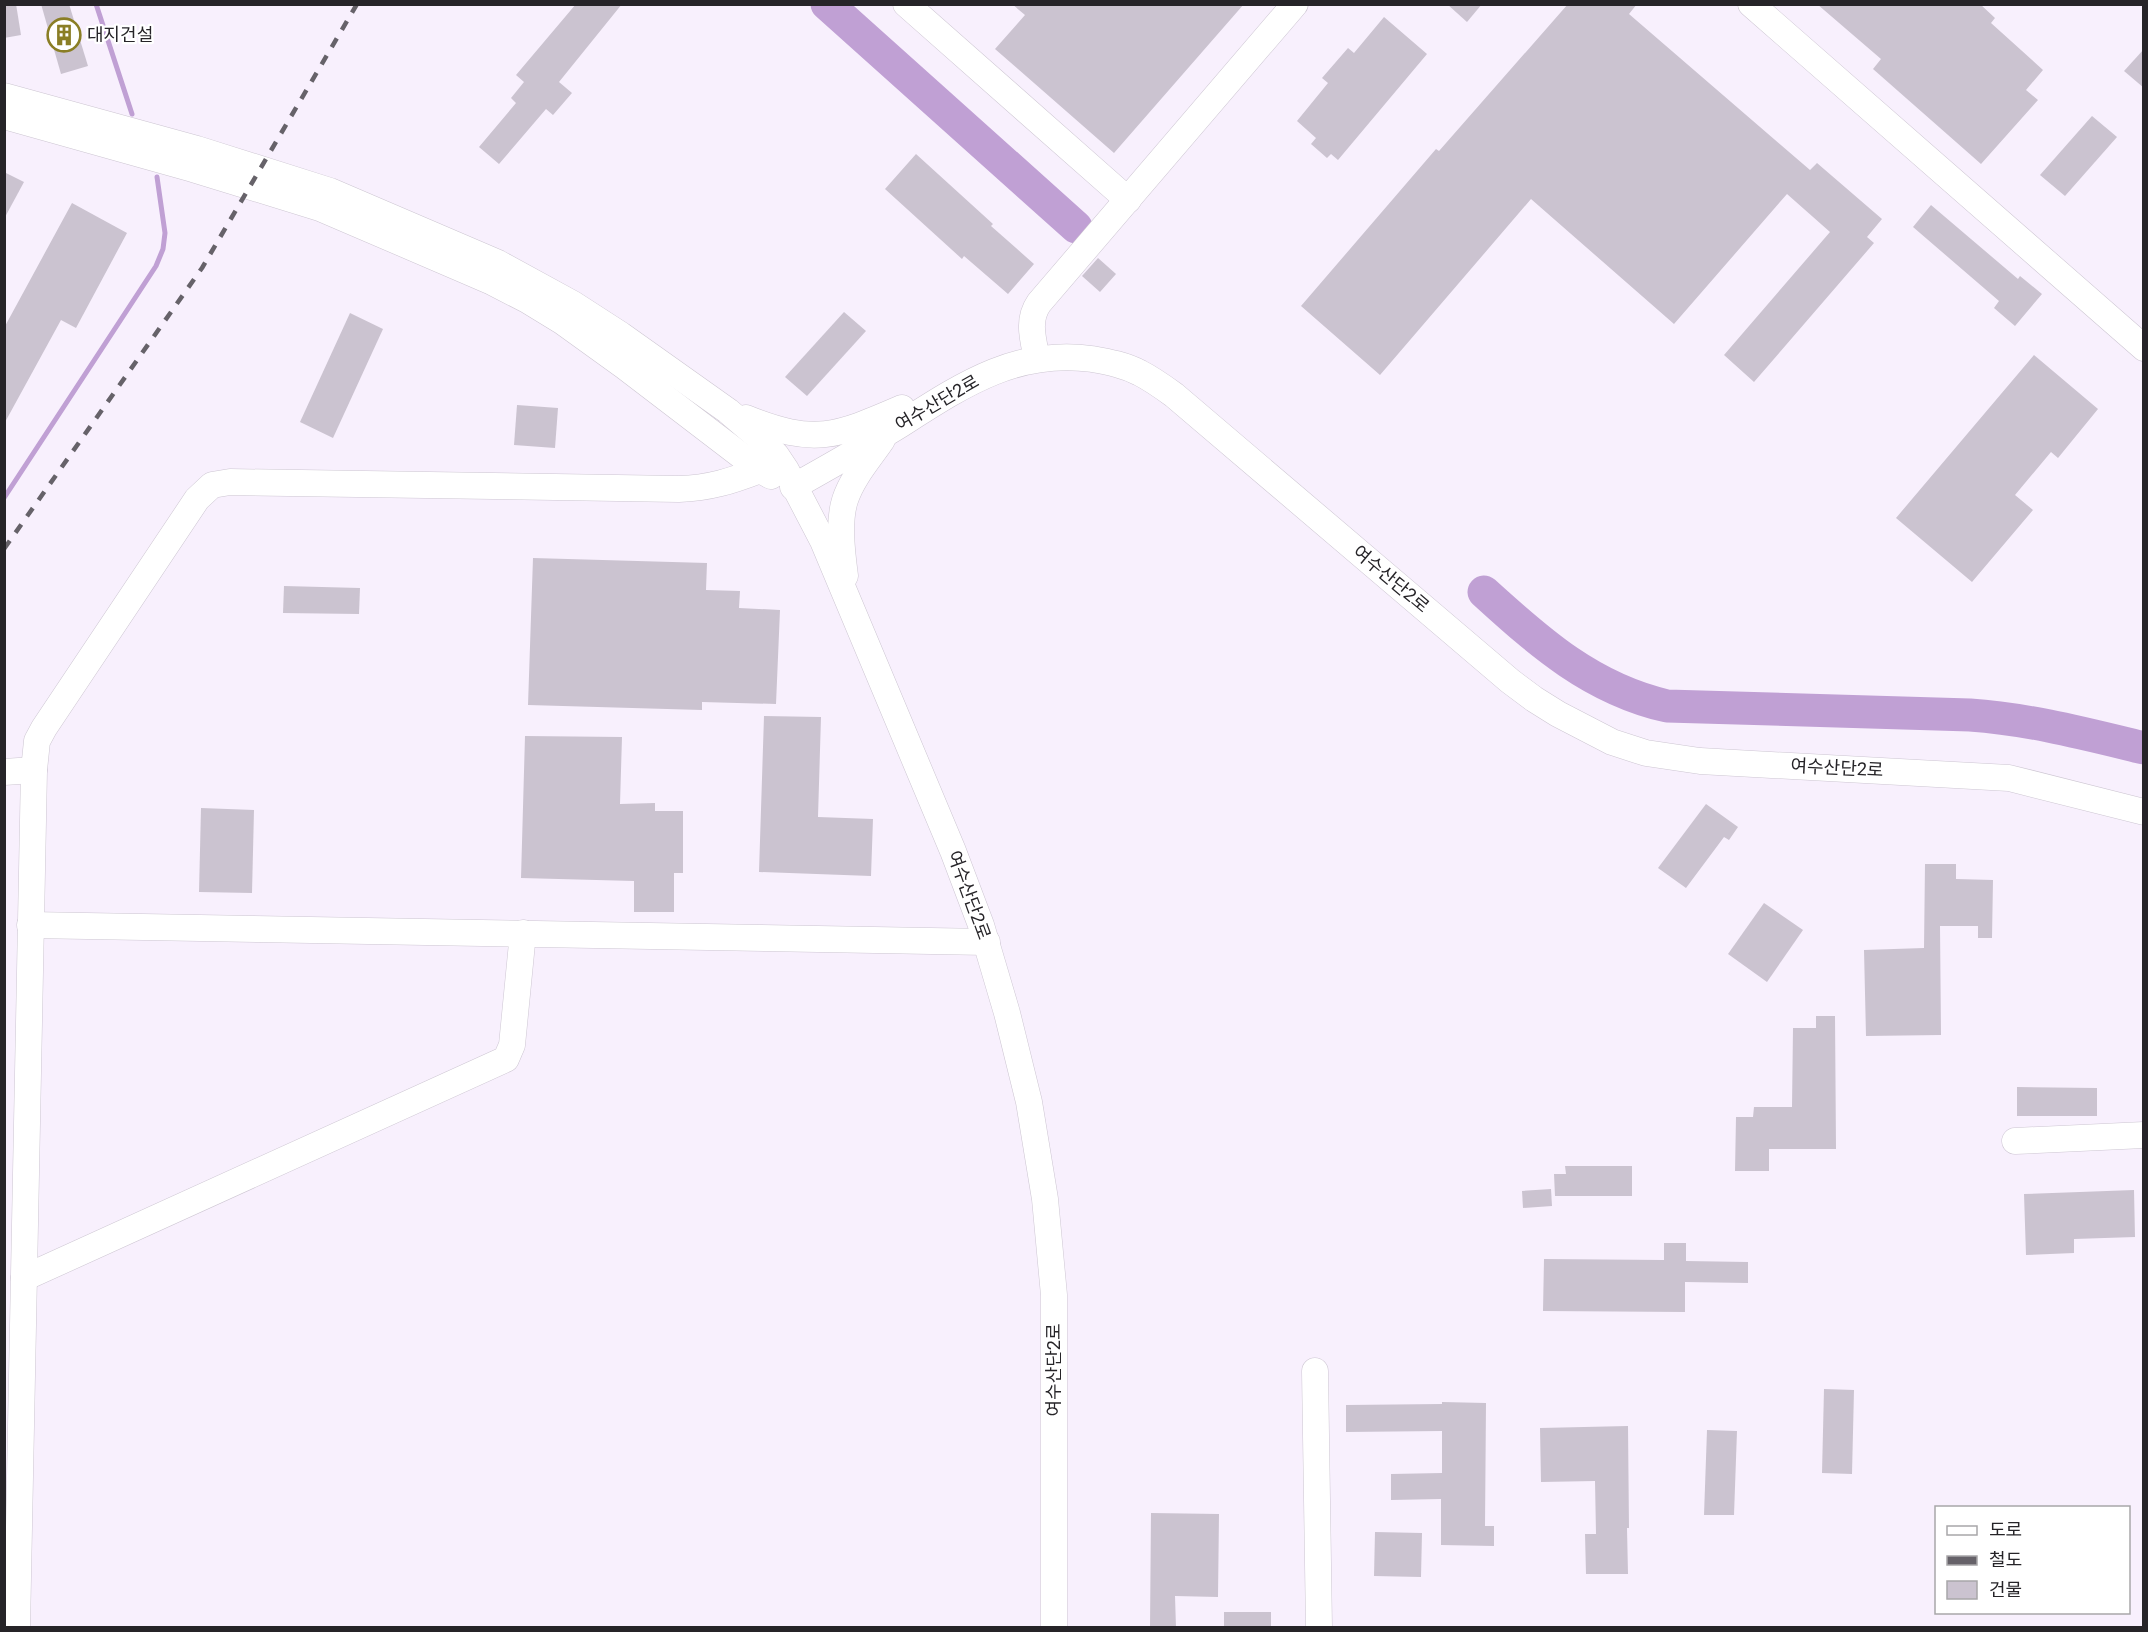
<svg xmlns="http://www.w3.org/2000/svg" width="2148" height="1632" viewBox="0 0 2148 1632" font-family="Roboto,'Noto Sans KR',sans-serif">
  <rect width="100%" height="100%" fill="#f8f0fd"/>
  <g fill="none" stroke-linecap="round" stroke-linejoin="round">
    <!-- stream -->
    <g stroke="#c0a0d4" stroke-width="5">
      <path d="M96,4l36,110"/>
      <path d="M4,498l152,-232 7,-17 2,-16 -8,-56"/>
    </g>
    <!-- river -->
    <g stroke="#c0a0d4" stroke-width="33">
      <path d="M827,4l249,223"/>
      <path d="M1484,592c56,51 108,97 183,114l303,9c59,4 116,19 174,33"/>
    </g>
  </g>
  <!-- building -->
  <g fill="#cbc3d0">
    <path d="M4,4h12l5,31 -17,3z"/>
    <path d="M41,4h28l19,62 -27,8z"/>
    <path d="M576,4h46l-63,78 13,11 -19,22 -7,-6 -47,55 -20,-17 37,-44 -5,-5 13,-16 -8,-7z"/>
    <path d="M1012,4h232l-130,149 -119,-104 30,-34z"/>
    <path d="M1447,4h35l-15,18z"/>
    <path d="M1568,4h69l-8,10 181,156 7,-7 65,56 -15,18 7,6 -120,139 -30,-27 106,-123 -43,-38 -113,130 -143,-125 -151,176 -79,-69 135,-157 3,2z"/>
    <path d="M1817,4h163l15,14 -4,5 52,47 -17,20 12,10 -57,64 -108,-95 8,-10z"/>
    <path d="M1384,17l43,37 -89,106 -7,-6 -4,4 -16,-14 5,-6 -19,-17 31,-38 -6,-5 26,-30 6,5z"/>
    <path d="M2144,49v39l-20,-17z"/>
    <path d="M2092,116l25,21 -52,59 -25,-21z"/>
    <path d="M916,154l77,70 -2,2 43,38 -26,30 -44,-38 -2,3 -77,-70z"/>
    <path d="M4,172l20,10 -20,37z"/>
    <path d="M72,203l55,30 -51,95 -15,-8 -57,104v-96z"/>
    <path d="M1931,205l87,74 2,-3 22,18 -27,32 -21,-18 5,-7 -86,-74z"/>
    <path d="M1098,258l18,16 -16,18 -18,-16z"/>
    <path d="M844,312l22,19 -59,65 -22,-19z"/>
    <path d="M350,313l33,16 -50,109 -33,-16z"/>
    <path d="M2034,355l64,54 -40,49 -7,-6 -36,43 18,15 -61,72 -76,-64z"/>
    <path d="M517,405l41,3 -3,40 -41,-3z"/>
    <path d="M533,558l174,5 -1,27 34,1 -1,17 41,2 -4,94 -74,-2v8l-174,-5z"/>
    <path d="M284,586l76,2 -1,26 -76,-1z"/>
    <path d="M764,716l57,1 -3,100 55,2 -2,57 -112,-4z"/>
    <path d="M525,736l97,1 -2,67 35,-1v8h28v62h-9v39h-40v-31l-113,-3z"/>
    <path d="M1706,804l32,23 -9,13 -5,-3 -38,51 -28,-20z"/>
    <path d="M201,808l53,2 -2,83 -53,-1z"/>
    <path d="M1925,864h31v15l37,1 -1,58h-14v-12h-38l1,109 -75,1 -2,-86 60,-2z"/>
    <path d="M1764,903l39,27 -36,52 -39,-28z"/>
    <path d="M1816,1016h19l1,133h-67v22h-34l1,-54h17l1,-10h38l1,-79h23z"/>
    <path d="M2017,1087l80,1v28h-80z"/>
    <path d="M1565,1166h67v30h-77l-1,-22h12z"/>
    <path d="M1551,1189l1,17 -29,2 -1,-17z"/>
    <path d="M2134,1190l1,47 -61,2v14l-48,2 -2,-61z"/>
    <path d="M1664,1243h22v18l62,1v21l-63,-1v30l-142,-1 1,-52 120,1z"/>
    <path d="M1824,1389l30,1 -2,84 -30,-1z"/>
    <path d="M1442,1402l44,1 -1,123h9v20l-53,-1v-46l-50,1v-26l51,-1v-42l-96,1v-27l96,-1z"/>
    <path d="M1628,1426l1,102h-2l1,46h-42l-1,-40h11l-1,-53 -54,1 -1,-54z"/>
    <path d="M1707,1430l30,1 -3,84h-30z"/>
    <path d="M1151,1513l68,1 -1,83 -43,-1 1,32h-26z"/>
    <path d="M1375,1532l47,1 -1,44 -47,-1z"/>
    <rect x="1224" y="1612" width="47" height="16"/>
  </g>
  <g fill="none" stroke-linecap="round" stroke-linejoin="round">
    <!-- minor casing -->
    <g stroke="#cdc6d2" stroke-width="27">
      <g id="minor">
        <path d="M906,4l222,196"/>
        <path d="M1751,4l393,344"/>
        <path d="M4,96l193,53 133,42 168,72 75,41 48,31 107,76 34,29 14,15 10,15 37,71 130,310 28,74 26,88 22,89 16,97 9,96v333"/>
        <path d="M4,116l189,53 127,39 170,73 37,19 36,22 61,44 136,104 11,6"/>
        <path d="M1037,359c-4,-20 -10,-39 2,-56l256,-299"/>
        <path d="M746,418c69,28 91,18 156,-10"/>
        <path d="M793,487c34,-19 69,-39 102,-59 63,-40 119,-80 197,-69 17,3 33,6 48,14 12,6 23,14 34,22l336,286 24,18 24,15 54,28 34,11 54,8 309,17 135,34"/>
        <path d="M845,576c-3,-23 -7,-54 0,-76 7,-22 24,-41 37,-60"/>
        <path d="M4,772l30,-2"/>
        <path d="M30,925l957,17"/>
        <path d="M2015,1141l129,-6"/>
        <path d="M24,1278l482,-219 6,-14 11,-112"/>
        <path d="M1315,1371l4,257"/>
        <path d="M17,1628l17,-858 3,-29 7,-13 153,-229 15,-14 18,-3 449,7c31,-1 52,-8 81,-19"/>
      </g>
    </g>
    <!-- minor -->
    <use href="#minor" stroke="#fff" stroke-width="26"/>
    <!-- rail -->
    <path stroke="#666269" stroke-width="4.5" stroke-dasharray="10 10" stroke-linecap="butt" d="M4,549l198,-281 155,-264"/>
  </g>
  <!-- icons -->
  <defs>
    <g id="building-ring" transform="scale(1.725)"><circle r="9.5" fill="#fff" stroke="#8a7e25" stroke-width="1.5"/><path d="M-4-6H4V6H1V3H-1V6H-4ZM-2.5-4.3h1.7v1.8h-1.7ZM.8-4.3h1.7v1.8H.8ZM-2.5-1h1.7V.8h-1.7ZM.8-1h1.7V.8H.8Z" fill="#8a7e25"/></g>
  </defs>
  <g fill-rule="evenodd">
    <use href="#building-ring" x="64" y="35"/>
  </g>
  <g text-anchor="middle" stroke-width="4.5" stroke-linejoin="round" paint-order="stroke">
    <!-- poi labels -->
    <g font-size="18" fill="#262428" stroke="#fff" text-anchor="start">
      <text x="87" y="41">대지건설</text>
    </g>
    <!-- street labels -->
    <g font-size="18" fill="#262428" stroke="#fff">
      <text transform="translate(937 403) rotate(-30)" y="6">여수산단2로</text>
      <text transform="translate(1391 579) rotate(40)" y="6">여수산단2로</text>
      <text transform="translate(1837 768) rotate(3)" y="6">여수산단2로</text>
      <text transform="translate(969 895) rotate(70)" y="6">여수산단2로</text>
      <text transform="translate(1054 1370) rotate(-90)" y="6">여수산단2로</text>
    </g>
  </g>
  <!-- border -->
  <rect width="2148" height="1632" fill="none" stroke="#262428" stroke-width="12"/>
  <!-- legend -->
  <rect x="1935" y="1506" width="195" height="108" fill="#ffffff" stroke="#a8a7a9" stroke-width="1.5"/>
  <rect x="1947" y="1526" width="30" height="9" fill="#ffffff" stroke="#a8a7a9" stroke-width="1.5"/>
  <text x="1989" y="1536" font-size="18" fill="#262428">도로</text>
  <rect x="1947" y="1556" width="30" height="9" fill="#666269" stroke="#a8a7a9" stroke-width="1.5"/>
  <text x="1989" y="1566" font-size="18" fill="#262428">철도</text>
  <rect x="1947" y="1581" width="30" height="18" fill="#cbc3d0" stroke="#a8a7a9" stroke-width="1.5"/>
  <text x="1989" y="1596" font-size="18" fill="#262428">건물</text>
</svg>
